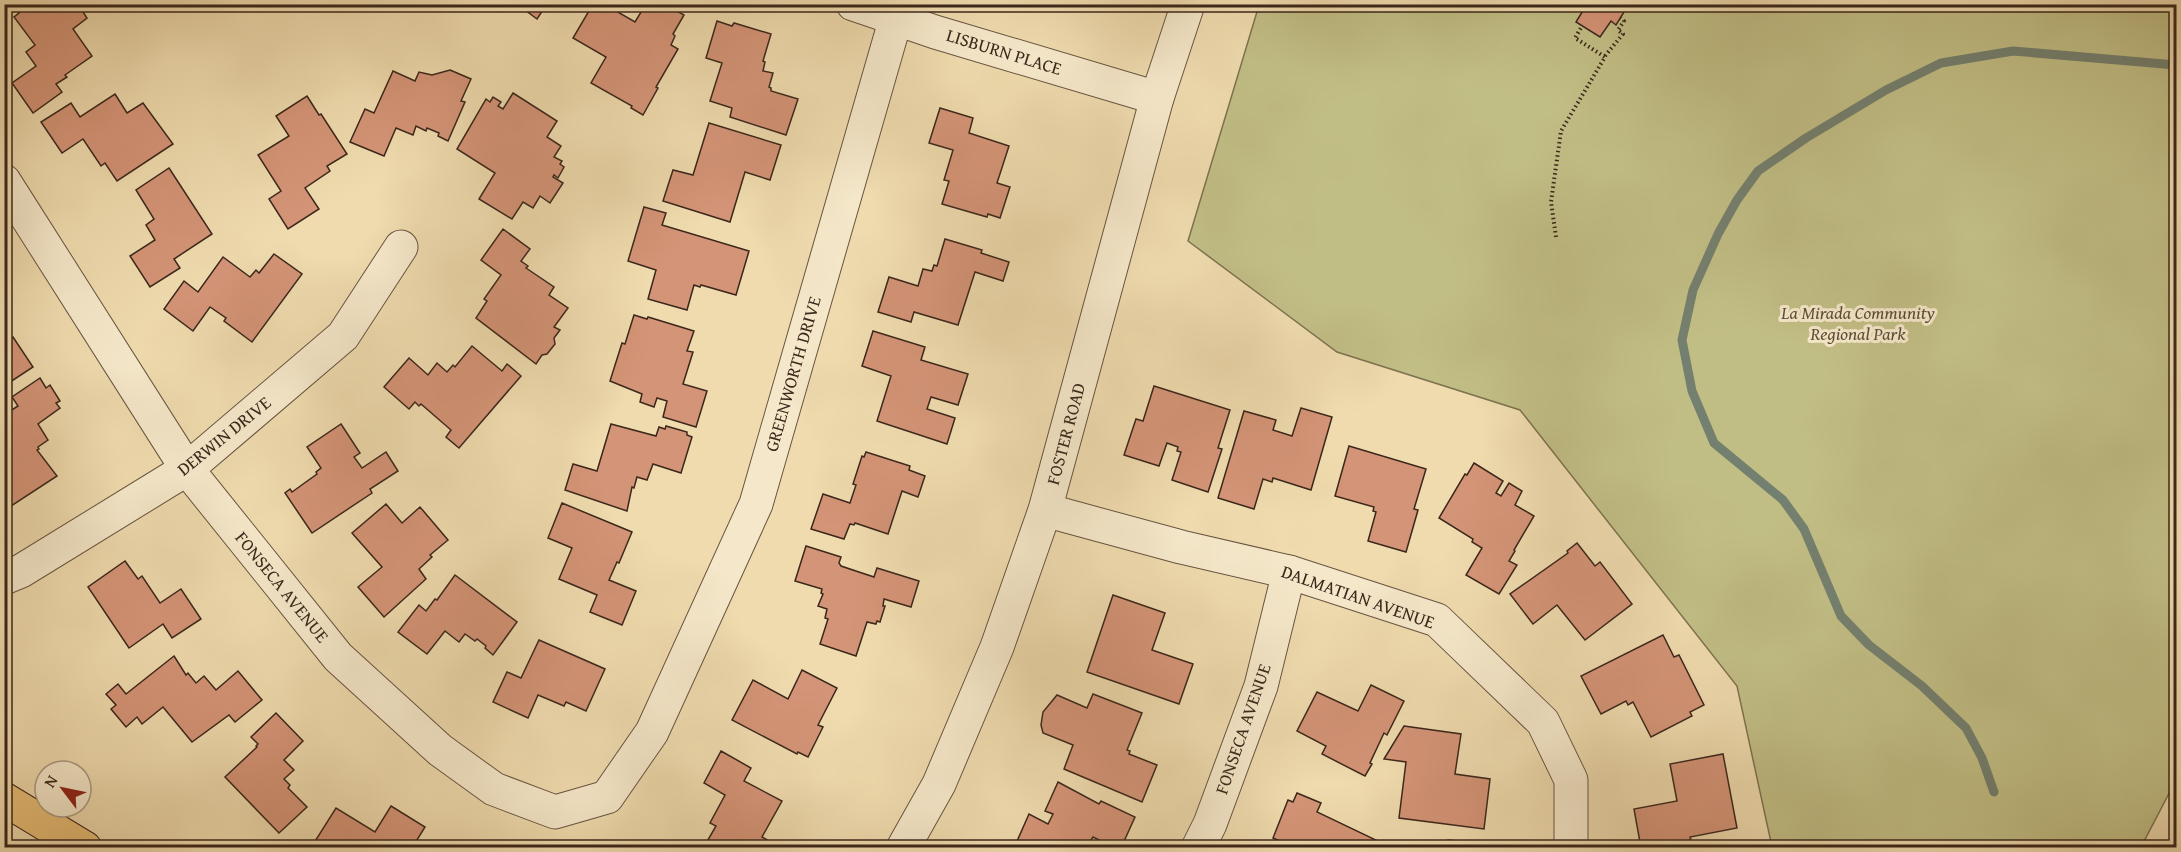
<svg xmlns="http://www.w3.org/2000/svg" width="2181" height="852" viewBox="0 0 2181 852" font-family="'Gentium Book Plus',serif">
  <rect width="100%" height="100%" fill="#efdbae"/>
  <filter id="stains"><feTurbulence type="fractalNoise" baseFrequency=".00333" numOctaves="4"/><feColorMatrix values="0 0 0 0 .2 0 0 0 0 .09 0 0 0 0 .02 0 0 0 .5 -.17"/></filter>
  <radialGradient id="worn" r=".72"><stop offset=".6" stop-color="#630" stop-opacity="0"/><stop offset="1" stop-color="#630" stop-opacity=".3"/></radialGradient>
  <!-- green -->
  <path fill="#c1be85" stroke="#7e7250" stroke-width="1.5" d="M1259,5h917v775l-35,67h-369l-35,-161 -217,-276 -183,-58 -149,-111z"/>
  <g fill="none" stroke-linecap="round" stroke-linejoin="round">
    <!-- stream -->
    <path stroke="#74806f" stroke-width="9" d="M1994,792l-12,-34 -16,-30 -44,-42 -53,-41 -28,-29 -37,-87 -21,-29 -69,-57 -22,-52 -10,-51 11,-50 25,-56 19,-34 21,-29 48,-33 80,-48 55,-27 72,-12 163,14"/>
  </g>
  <!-- building -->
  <g fill="#d49477" stroke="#3b271b" stroke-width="1.5">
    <path d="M13,4h65l9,14 -14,11 19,27 -27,19 2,2 -11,7 6,8 -29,21 -21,-30 24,-17 -10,-14 9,-7 -21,-28 5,-4z"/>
    <path d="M517,4h30l-10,15z"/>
    <path d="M593,4h11l31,18 11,-18h19l19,11 -11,19 2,2 -4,9 7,4 -22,38 2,1 -15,27 -12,-7 1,-2 -41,-23 15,-26 -33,-19z"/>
    <path d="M1587,4h42l-13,21 -5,-4 -11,16 -24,-15z"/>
    <path d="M717,21l15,5 2,-3 37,11 -8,27 2,1 -2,9 10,2 -4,14 2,1v3l27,8 -12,36 -56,-18 2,-9 -22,-7 12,-38 -16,-5z"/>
    <path d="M450,70l21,9 -10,22 4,1 -17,39 -10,-5 1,-3 -12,-5 -1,3 -10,-5 -3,9 -17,-7 -12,28 -34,-14 15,-33 9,4 19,-42 22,10 4,-9 13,3z"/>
    <path d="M513,93l44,28 -10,16 14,9 -7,11 8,4 -2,3 4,3 -6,11 -4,-3 -1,2 10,6 -13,20 -10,-7 -7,12 -10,-6 -11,17 -33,-20 16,-26 -38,-24 29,-50 4,3 3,-5 8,5 -3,4 5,3z"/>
    <path d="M115,94l12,19 16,-10 30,41 -56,37 -12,-18 -4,3 -18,-27 -21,14 -21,-31 30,-19 9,14z"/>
    <path d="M307,96l12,19 2,-1 26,40 -20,12 3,5 -25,17 14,21 -31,20 -19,-30 12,-8 -23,-36 31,-19 -13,-20z"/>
    <path d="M940,108l33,10 -4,15 40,13 -12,37 13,4 -10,31 -12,-4 -1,3 -45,-13 7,-23 -5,-1 9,-30 -24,-7z"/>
    <path d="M709,123l72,22 -11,35 -25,-8 -15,50 -67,-21 10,-31 20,5z"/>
    <path d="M169,168l43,66 -38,25 6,9 -30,19 -20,-31 25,-16 -9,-15 8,-6 -18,-29z"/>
    <path d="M644,207l22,6 -4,12 87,26 -13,44 -35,-10 -1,2 -6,-2 -7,25 -39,-11 8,-29 -28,-9z"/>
    <path d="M503,229l27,20 -9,12 7,5 -2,2 28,19 -5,8 19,13 -14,19 6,3 -6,8 1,6 -8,10 -5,1 -6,9 -60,-46 11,-17 -3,-2 17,-24 -20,-15z"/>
    <path d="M945,239l37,11 -1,3 28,9 -6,19 -28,-9 -17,53 -44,-13 -3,10 -33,-10 11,-35 29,9 5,-17 9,2 2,-6 3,1z"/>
    <path d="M274,254l28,20 -50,68 -28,-21 2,-3 -16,-11 -17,24 -29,-22 20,-28 14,11 25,-35 27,20 6,-7 3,3z"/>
    <path d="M634,315l13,4 1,-2 46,14 -7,20 6,1 -10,32 24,7 -11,36 -33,-10 4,-16 -10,-3 -3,9 -14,-5 2,-8 -32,-13 12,-38 3,1z"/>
    <path d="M873,331l52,16 -4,13 47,14 -10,31 -27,-8 -4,12 28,9 -8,26 -70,-23 14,-45 -29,-10z"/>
    <path d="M13,337l20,30 -29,19v-43z"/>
    <path d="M472,346l30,25 5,-7 14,12 -62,72 -13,-11 5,-7 -30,-26 -2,2 -4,-4 -6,7 -25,-22 25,-29 19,17 9,-12 10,9 6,-7 2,2z"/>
    <path d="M40,378l6,10 4,-3 10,16 -4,2 4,5 -22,16 10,16 -10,7 1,2 -2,1 20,26 -52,34 -1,-30 5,-3 -5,-7v-55l14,-9 -6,-9z"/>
    <path d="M1154,386l76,24 -12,38 4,1 -14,43 -36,-12 9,-28 -4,-1 1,-4 -11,-4 -8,23 -35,-11 12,-36 7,2z"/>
    <path d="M1301,408l31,9 -21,73 -38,-12 -1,4 -9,-3 -9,30 -36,-11 26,-87 32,9 -3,10 19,6z"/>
    <path d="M341,424l19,29 -6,4 8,11 24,-16 12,19 -28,18 2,4 -60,40 -27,-40 5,-4 2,3 25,-18 -1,-2 5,-4 -14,-21z"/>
    <path d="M611,424l45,12 3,-9 6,2 1,-3 21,6v3l5,2 -11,36 -28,-9 -6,16 -10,-3 -3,11 -2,-1 -5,24 -62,-21 8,-26 24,7z"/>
    <path d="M1349,446l77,23 -12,40 4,1 -12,42 -38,-11 8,-29 -3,-1 1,-4 -39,-11z"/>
    <path d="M866,452l44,14 -1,4 16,6 -7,21 -16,-6 -14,43 -33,-11 -1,2 -4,-1 -6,15 -33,-10 12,-35 27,9 6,-18 -3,-1 9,-28 2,1z"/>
    <path d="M1474,463l29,18 -7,12 5,3 8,-13 13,8 -7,14 19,11 -20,34 1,1 -6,10 8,4 -18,29 -33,-19 16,-27 -10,-6 1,-3 -34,-21 26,-44 2,1z"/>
    <path d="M562,503l70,29 -13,31 -2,-1 -8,18 27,11 -14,34 -32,-13 7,-17 -38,-16 13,-31 -24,-10z"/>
    <path d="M386,504l16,19 18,-16 28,33 -18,15 2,2 -13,12 7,10 -42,38 -26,-30 24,-20 -30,-34z"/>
    <path d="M1577,543l18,23 5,-4 32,42 -47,36 -28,-35 -24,19 -23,-30 58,-41 -1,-2z"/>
    <path d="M806,546l35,11 -2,6 2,3 33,11 3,-9 42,13 -8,26 -27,-8 -1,7h2l-5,16 -3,-1 -1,3 -9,-2 -11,34 -36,-12 8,-25 -3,-1 2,-9 -9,-3 5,-12 -2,-1 1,-4 -27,-8z"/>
    <path d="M125,561l13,18 4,-3 18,27 21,-14 20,30 -29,19 -9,-14 -34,24 -41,-61z"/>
    <path d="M455,575l62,47 -24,33 -8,-7 1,-2 -9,-7 -2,2 -10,-7 -6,8 -14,-11 -18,23 -29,-22 21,-27 7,6 9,-12 2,1z"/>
    <path d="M1113,595l52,18 -13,37 41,14 -14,40 -92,-32z"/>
    <path d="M1663,635l11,22 5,-2 25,50 -14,7 2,4 -41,21 -18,-35 -5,3 -2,-4 -25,13 -20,-38z"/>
    <path d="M539,640l66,29 -19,42 -20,-9 -2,4 -26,-11 -10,23 -35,-16 14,-30 14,6z"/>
    <path d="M174,656l12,19 2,-2 8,10 8,-7 12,14 22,-19 24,29 -27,22 -6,-7 -37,27 -29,-35 -21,17 -5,-7 -11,10 -15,-18 5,-4 -10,-11 12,-10 8,10z"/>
    <path d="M802,670l35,18 -19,37 5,2 -15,30 -10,-5 -1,2 -65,-34 21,-40 35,19z"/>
    <path d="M1371,685l33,16 -17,34 -3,-2 -14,30 2,1 -7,12 -43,-22 4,-8 -29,-15 20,-39 41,19z"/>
    <path d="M1093,694l49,19 -15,37 3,1 -1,3 28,11 -15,37 -78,-33 9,-24 -30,-12 -2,-8 2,-13 14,-17 30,13z"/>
    <path d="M276,713l27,28 -19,19 10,10 -10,9 6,6 -2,3 19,19 -28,26 -54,-56 32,-30 -1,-1 2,-2 -7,-7z"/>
    <path d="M1404,726l57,8 -6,40 35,5 -6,50 -85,-11 7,-56 -22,-3z"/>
    <path d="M721,751l30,17 -7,13 38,20 -20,36 19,11h-71l-5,-3 11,-19 -6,-3 15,-28 -21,-12z"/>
    <path d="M1723,754l14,74 -47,9 1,3 -50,8 -7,-39 43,-8 -7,-37z"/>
    <path d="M1058,782l41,22 2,-3 34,16 -14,31h-5l-23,-11 -7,11h-72l15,-34 19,10 5,-10 -8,-3z"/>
    <path d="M1297,793l24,10 -4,9 61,29 -3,7h-80l-22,-10 15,-38 5,2z"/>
    <path d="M391,806l34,21 -13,21 -100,-2 24,-38 39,24z"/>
    <path d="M1448,840l14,2v2l17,4h-32z"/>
  </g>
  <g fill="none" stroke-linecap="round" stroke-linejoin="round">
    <!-- minor casing -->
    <g stroke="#685440" stroke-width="35">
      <g id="minor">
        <path d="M853,4l82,28 222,66"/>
        <path d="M4,181l183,288 151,188 102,93 54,39 61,23 52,-15 45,-65 104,-228 144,-500"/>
        <path d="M1045,510l136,37 108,25 148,48 106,102 28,58v68"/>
        <path d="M4,578l17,-7 166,-102 156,-133 58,-89"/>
        <path d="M903,848l36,-64 58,-137 48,-137 112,-412 31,-94"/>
        <path d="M1198,848l12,-24 51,-138 28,-114"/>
      </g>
    </g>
    <!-- major casing -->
    <g stroke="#3b271b" stroke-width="35">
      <path id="major" d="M4,799l81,49"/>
    </g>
    <!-- path -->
    <g stroke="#3b271b" stroke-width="4" stroke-dasharray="1.5 3" stroke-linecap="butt">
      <path d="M1605,56l18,-22 -5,-4 6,-9 -4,-3"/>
      <path d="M1556,237l-5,-35 10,-71 44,-74 -30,-19 7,-12"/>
    </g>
    <!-- minor -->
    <use href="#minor" stroke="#f5e8ca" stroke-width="33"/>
    <!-- major -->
    <use href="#major" stroke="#e8be77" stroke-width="33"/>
  </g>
  <g text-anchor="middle" stroke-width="6" stroke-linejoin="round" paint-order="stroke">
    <!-- street labels -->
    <g font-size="18" fill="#3b271b" stroke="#f5e8ca">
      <text transform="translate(1004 52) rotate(17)" y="6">LISBURN PLACE</text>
      <text transform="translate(793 374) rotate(-74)" y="6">GREENWORTH DRIVE</text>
      <text transform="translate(1066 434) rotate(-75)" y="6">FOSTER ROAD</text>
      <text transform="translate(224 436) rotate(-39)" y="6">DERWIN DRIVE</text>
      <text transform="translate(282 587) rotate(51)" y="6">FONSECA AVENUE</text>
      <text transform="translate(1358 597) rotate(19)" y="6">DALMATIAN AVENUE</text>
      <text transform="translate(1243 729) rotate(-71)" y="6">FONSECA AVENUE</text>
    </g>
    <!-- park labels -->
    <g font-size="18" font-style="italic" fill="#5c4d36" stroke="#f5e8ca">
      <text x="1858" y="319">La Mirada Community<tspan x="1858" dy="21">Regional Park</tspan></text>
    </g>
  </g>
  <!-- margin -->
  <rect width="2181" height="852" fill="none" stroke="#efdbae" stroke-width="24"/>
  <rect x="6" y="6" width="2169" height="840" fill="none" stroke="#3b271b" stroke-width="3"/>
  <rect x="12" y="12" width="2157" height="828" fill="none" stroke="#3b271b" stroke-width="1.5"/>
  <!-- north arrow -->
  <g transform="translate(63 789) rotate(302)"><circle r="28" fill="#f5e8ca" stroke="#ab9b84" stroke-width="1.5"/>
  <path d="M0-4.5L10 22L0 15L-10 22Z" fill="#8f2418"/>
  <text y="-9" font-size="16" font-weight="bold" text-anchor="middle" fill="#3b271b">N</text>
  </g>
  <rect width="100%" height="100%" filter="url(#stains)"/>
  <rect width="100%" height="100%" fill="url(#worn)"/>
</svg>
